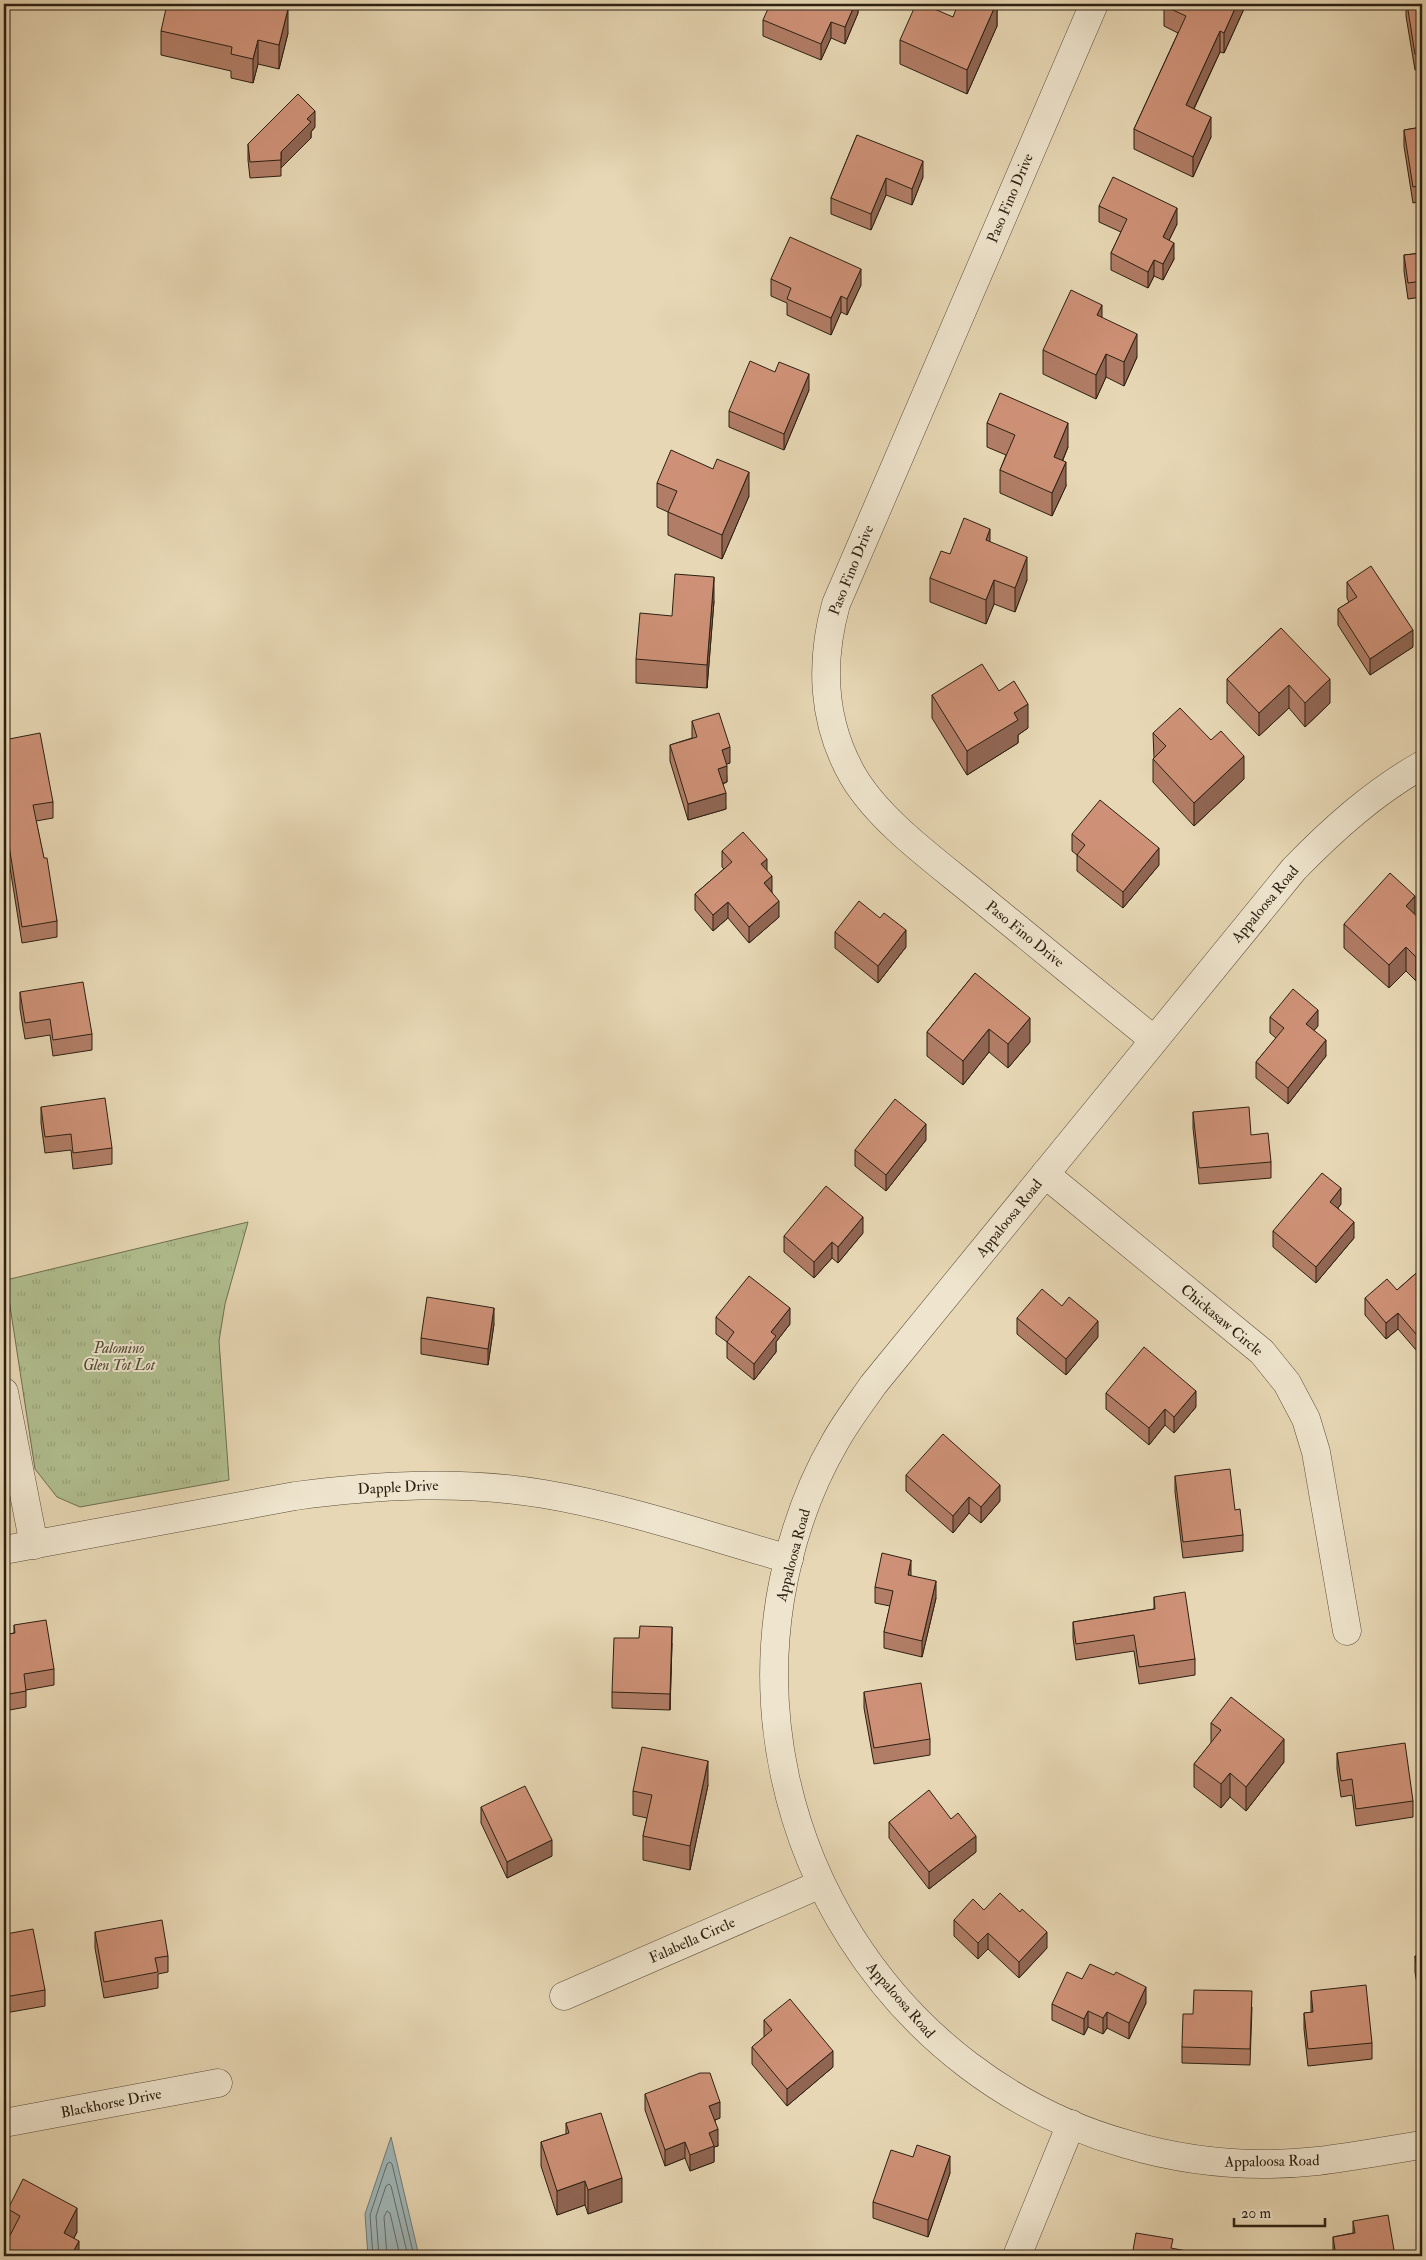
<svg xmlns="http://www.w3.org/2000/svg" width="1426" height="2260" viewBox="0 0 1426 2260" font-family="'IM FELL Double Pica',serif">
  <defs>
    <pattern id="park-tufts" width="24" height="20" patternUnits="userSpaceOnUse" patternTransform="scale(1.25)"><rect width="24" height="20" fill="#b1bf90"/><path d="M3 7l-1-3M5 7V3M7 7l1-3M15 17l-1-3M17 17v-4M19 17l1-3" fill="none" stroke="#98a47b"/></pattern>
  </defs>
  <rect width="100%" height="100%" fill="#e7d7b4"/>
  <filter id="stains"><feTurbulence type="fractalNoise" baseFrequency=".004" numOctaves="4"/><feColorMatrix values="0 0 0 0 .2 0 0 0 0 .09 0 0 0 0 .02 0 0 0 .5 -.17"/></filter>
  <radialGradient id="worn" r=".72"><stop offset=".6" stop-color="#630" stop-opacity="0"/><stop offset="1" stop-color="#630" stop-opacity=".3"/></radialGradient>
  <!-- park -->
  <path fill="url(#park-tufts)" stroke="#6e7051" d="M248,1222l-23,82 -6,37 10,139 -149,27 -23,-10 -22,-28 -29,-189z"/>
  <!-- water -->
  <path fill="#9eb6b9" stroke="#707a76" d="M391,2137l28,119h-51l-3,-42z"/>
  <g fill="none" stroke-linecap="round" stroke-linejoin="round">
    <!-- shore -->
    <g stroke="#656b66" stroke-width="1">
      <path d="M373,2256l-3,-41 17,-51 3,-2 2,2 22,92"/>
      <path d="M379,2256l-3,-40 10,-30 3,-2 2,2 17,70"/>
      <path d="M387,2256l-3,-39 3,-6 3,2 10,43"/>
    </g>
    <!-- street casing -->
    <g stroke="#5b4e3a" stroke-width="29">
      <g id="street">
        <path d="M1094,4l-258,600c-16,58 -14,118 17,172 27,46 84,86 125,120 59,48 117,96 176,144"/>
        <path d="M1422,765c-49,28 -89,64 -128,104l-421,516c-13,19 -27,37 -38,57 -28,48 -46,104 -55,158 -38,240 112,478 346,544 61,18 128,24 192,17 35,-4 70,-11 104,-16"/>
        <path d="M1045,1174l217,178 25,31 19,36 10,33 31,179"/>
        <path d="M4,1392l30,153"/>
        <path d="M4,1550l291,-54c82,-11 166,-16 249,-2 83,14 164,42 245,65"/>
        <path d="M564,1996l257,-112"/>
        <path d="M4,2123l214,-40"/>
        <path d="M1017,2256l54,-132"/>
      </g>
    </g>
    <!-- street -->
    <use href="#street" stroke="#efe5ce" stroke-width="28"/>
  </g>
  <!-- wall -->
  <g fill="#b17d66" stroke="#2c2012">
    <path d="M858,4v9l-13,31 -14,-6 -10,22 -58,-24v-16z"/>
    <path d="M997,4v22l-30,68 -67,-30v-24l53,-23z"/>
    <path d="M1243,4v7l-19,42 -4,-1 -26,57 17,28 -18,40 -59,-28v-20l44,-96 -14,-7v-20z"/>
    <path d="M1406,4h16v65l-7,1 -9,-54z"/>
    <path d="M161,31l127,2 -9,36 -21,-5 -5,19 -22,-5v-7l-70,-16z"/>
    <path d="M315,127l-4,5v6l-30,30v8l-31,2 -2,-18v-16z"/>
    <path d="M1422,127v74l-9,2 -9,-57v-16z"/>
    <path d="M857,135l66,42 -11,28 -26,-10 -15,35 -40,-16v-16z"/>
    <path d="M1099,206l78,18 -8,16 5,19 -11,21 -9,-4 -6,12 -37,-18v-17l10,-21 -22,-10z"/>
    <path d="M1422,253v44l-14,2 -4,-28v-16z"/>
    <path d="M771,279l90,6 -14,30 -6,-3 -10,23 -44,-20v-12l-16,-7z"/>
    <path d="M1102,318l35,39 -13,29 -18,-9 -10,22 -53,-25v-24z"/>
    <path d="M775,372l34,18 -25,60 -55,-23v-16z"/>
    <path d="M987,423l81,24 -5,13 3,26 -14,30 -52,-23v-23l6,-15 -19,-8z"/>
    <path d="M657,483l92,13 -27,63 -54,-24v-23l-11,-5z"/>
    <path d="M990,542l37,38 -12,32 -21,-8 -8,20 -56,-22v-24l20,-24z"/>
    <path d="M1347,582l66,65 -43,28 -32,-50v-16l11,-7 -2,-4z"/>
    <path d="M714,601l-7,87 -71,-5v-24l36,-43z"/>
    <path d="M1281,628l49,75 -25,24 -16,-19 -30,28 -32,-33v-24z"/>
    <path d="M999,691l29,37 -10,7v8l-51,32 -35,-57v-23z"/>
    <path d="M692,721l38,42 -4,1 1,18 -4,2 3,25 -38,11 -18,-59v-16l22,-7z"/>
    <path d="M1153,733l58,7 33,39 -50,47 -41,-44v-23l1,-1z"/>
    <path d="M4,740l49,62v16l-17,3 21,100v16l-35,6 -18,-113v-23h2l-2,-13v-25h2l-2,-11z"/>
    <path d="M1072,834l87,31 -36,43 -46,-37v-16l-5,-4z"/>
    <path d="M722,851l50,41 7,25 -30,26 -21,-25 -15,13 -18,-21v-16l29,-25 -2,-2z"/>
    <path d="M1422,921v53l-6,7 -10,-10 -17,17 -45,-40v-24z"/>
    <path d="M835,932l71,15 -28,36 -43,-35z"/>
    <path d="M975,973l55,69 -22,26 -19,-16 -26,33 -36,-29v-24z"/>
    <path d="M20,992l72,42v16l-39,6 -3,-21 -25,4 -5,-30z"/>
    <path d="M1270,1017l48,9 -4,4 12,26 -38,48 -32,-26v-16l20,-24 -6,-5z"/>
    <path d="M41,1107l71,41v16l-39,5 -2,-19 -26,3 -4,-30z"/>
    <path d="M1193,1112l58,23 20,27v16l-72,6 -6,-56z"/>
    <path d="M926,1140l-40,51 -31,-25v-16z"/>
    <path d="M1341,1204l-3,4 16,30 -38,45 -43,-36v-16z"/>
    <path d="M863,1233l-25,30 -6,-5 -18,20 -30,-26v-16z"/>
    <path d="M1422,1268v89l-24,-28 -12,10 -21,-24v-17l32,-8z"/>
    <path d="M716,1317l74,7 -14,18v10l-22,28 -27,-22v-16l-11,-8z"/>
    <path d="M1017,1318l81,19 -32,38 -49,-41z"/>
    <path d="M494,1324l-6,41 -67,-11v-16z"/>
    <path d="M1106,1393l90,14 -22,26 -9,-8 -16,20 -43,-36z"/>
    <path d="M1422,1404v21l-1,-4v-16z"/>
    <path d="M906,1475l94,26 -19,22 -12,-10 -16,20 -47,-42z"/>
    <path d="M1175,1476l60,34 8,25v16l-60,7 -8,-66z"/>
    <path d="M911,1576l25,22 -14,59 -38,-9v-16l6,-26 -15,-3v-16z"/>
    <path d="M1154,1597l41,62v16l-56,9 -5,-33 -58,9 -3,-22v-16l81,-13z"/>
    <path d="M14,1625l40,44v16l-28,5v17l-22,4v-76l10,-2z"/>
    <path d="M672,1643l-2,67 -58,-2v-16z"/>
    <path d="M864,1692l66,47v16l-56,9 -10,-56z"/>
    <path d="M1211,1723l73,39 -38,49 -16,-14 -9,11 -27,-21v-23l17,-21z"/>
    <path d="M1337,1753l76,48v16l-57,9 -4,-31 -11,2 -4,-28z"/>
    <path d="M708,1785l-18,85 -47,-10v-24l4,-18 -14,-3v-24z"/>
    <path d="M481,1807l71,49 -45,22 -26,-55z"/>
    <path d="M951,1819l25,33 -47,37 -40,-51v-16z"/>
    <path d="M984,1910l36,2 27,36 -28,30 -31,-29 -10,10 -24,-23v-16z"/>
    <path d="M95,1932l73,24v16l-10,2v14l-54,10 -9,-50z"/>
    <path d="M6,1934l39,56v16l-40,7 -1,-5v-66h2z"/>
    <path d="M1422,1955v59l-7,-42v-16z"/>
    <path d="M1082,1979l64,24 -17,36 -22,-11 -4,6 -15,-7 -4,8 -32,-15v-16z"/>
    <path d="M1311,1991l61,52v16l-64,7 -4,-37v-16h7z"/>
    <path d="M1252,2007l-2,58 -68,-2v-16l11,-33z"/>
    <path d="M764,2020l69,47 -46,39 -35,-42v-17l12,-10z"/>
    <path d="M645,2094l75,24 -5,2 3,26 -4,1v15l-24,9 -5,-13 -20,8 -20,-56z"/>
    <path d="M566,2123l56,79 -34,12 -3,-9 -28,10 -16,-49v-24l25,-8z"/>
    <path d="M913,2157l37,16 -22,64 -55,-19v-16z"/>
    <path d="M8,2209l69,23 -3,6 5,18h-75v-9l6,-13 -2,-1z"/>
    <path d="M1353,2221l42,35h-62v-19l20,-4z"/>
  </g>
  <!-- shaded-wall -->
  <g fill="#906653" stroke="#2c2012">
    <path d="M855,4h3v9l-13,31v-17z"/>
    <path d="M996,4h1v22l-30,68v-24z"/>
    <path d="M1237,4h6v7l-19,42v-20z"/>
    <path d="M288,9v24l-9,36v-24z"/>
    <path d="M831,22v16l-10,22v-16z"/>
    <path d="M1220,31v21l-34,73v-20z"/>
    <path d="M258,40v24l-5,19v-24z"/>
    <path d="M315,111v16l-4,5v6l-30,30v-16l26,-33z"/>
    <path d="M1211,117v20l-18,40v-20z"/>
    <path d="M923,161v16l-11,28v-16z"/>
    <path d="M886,178v17l-15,35v-16z"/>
    <path d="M1177,208v16l-14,29v-16z"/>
    <path d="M1174,243v16l-11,21v-16z"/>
    <path d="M1154,260v16l-6,12v-16z"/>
    <path d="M861,269v16l-14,30v-16z"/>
    <path d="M841,296v16l-10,23v-17z"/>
    <path d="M1102,305v23l-5,-13z"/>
    <path d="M1137,334v23l-13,29v-24z"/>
    <path d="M1106,354v23l-10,22v-24z"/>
    <path d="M809,374v16l-25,60v-16z"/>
    <path d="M1068,423v24l-14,33v-23z"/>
    <path d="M1066,462v24l-14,30v-23z"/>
    <path d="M749,472v24l-27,63v-24z"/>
    <path d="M990,529v23l-4,-12z"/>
    <path d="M1027,557v23l-12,32v-24z"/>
    <path d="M714,577v24l-7,87v-23z"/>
    <path d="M994,580v24l-8,20v-24z"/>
    <path d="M1413,630v17l-43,28v-16z"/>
    <path d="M1330,679v24l-25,24v-24z"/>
    <path d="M1289,685v23l-30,28v-23z"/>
    <path d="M1028,704v24l-10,7v8l-51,32v-24l47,-38z"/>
    <path d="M730,747v16l-8,3v-16z"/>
    <path d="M1244,756v23l-50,47v-23z"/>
    <path d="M727,766v16l-9,3v-16z"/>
    <path d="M726,793v16l-38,11v-16z"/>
    <path d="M1159,848v17l-36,43v-16z"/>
    <path d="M767,859v16l-6,-11z"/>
    <path d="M772,876v16l-8,-9z"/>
    <path d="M1415,896v23l-9,-13z"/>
    <path d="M779,901v16l-30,26v-16z"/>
    <path d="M728,902v16l-15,13v-16z"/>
    <path d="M906,930v17l-28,36v-17z"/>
    <path d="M1406,947v24l-17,17v-23z"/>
    <path d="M1422,951v23l-6,7v-24z"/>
    <path d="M1318,1010v16l-12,14v-16z"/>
    <path d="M1030,1018v24l-22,26v-24z"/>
    <path d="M989,1029v23l-26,33v-24z"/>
    <path d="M1326,1040v16l-38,48v-16z"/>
    <path d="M926,1124v16l-40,51v-16z"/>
    <path d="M1341,1188v16l-11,14v-16z"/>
    <path d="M863,1217v16l-25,30v-16z"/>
    <path d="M1354,1222v16l-38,45v-16z"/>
    <path d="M832,1242v16l-18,20v-16z"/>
    <path d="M494,1308v16l-6,41v-16z"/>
    <path d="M790,1308v16l-14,18v10l-22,28v-16l17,-32z"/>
    <path d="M1398,1313v16l-12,10v-16z"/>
    <path d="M1098,1321v16l-32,38v-16z"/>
    <path d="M1196,1391v16l-22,26v-16z"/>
    <path d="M1165,1409v16l-16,20v-17z"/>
    <path d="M1000,1485v16l-19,22v-16z"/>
    <path d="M969,1497v16l-16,20v-17z"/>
    <path d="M911,1560v16l-3,-1z"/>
    <path d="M936,1581v17l-14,59v-16z"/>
    <path d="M672,1627v16l-2,67v-16z"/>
    <path d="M1284,1739v23l-38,49v-24z"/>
    <path d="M708,1761v24l-18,85v-24z"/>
    <path d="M1230,1773v24l-9,11v-24z"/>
    <path d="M976,1836v16l-47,37v-17z"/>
    <path d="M552,1840v16l-45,22v-16z"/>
    <path d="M1047,1932v16l-28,30v-16z"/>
    <path d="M988,1933v16l-10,10v-16z"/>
    <path d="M1146,1987v16l-17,36v-16z"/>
    <path d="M1088,2011v16l-4,8v-16z"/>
    <path d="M1107,2012v16l-4,6v-16z"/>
    <path d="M833,2051v16l-46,39v-17z"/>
    <path d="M720,2102v16l-11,4v-16z"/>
    <path d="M718,2129v17l-4,1v15l-24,9v-16l19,-22z"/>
    <path d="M685,2142v16l-20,8v-16z"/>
    <path d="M950,2156v17l-22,64v-17z"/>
    <path d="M622,2178v24l-34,12v-24z"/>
    <path d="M585,2181v24l-28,10v-24z"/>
    <path d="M77,2208v24l-13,24v-23z"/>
    <path d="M79,2241v15h-8z"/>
  </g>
  <!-- building -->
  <g fill="#ce9177" stroke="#2c2012">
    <path d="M167,4h95l26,5 -9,36 -21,-5 -5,19 -22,-5 1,-7 -71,-16z"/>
    <path d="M770,4h85l-10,23 -14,-5 -10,22 -58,-24z"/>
    <path d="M916,4h7l30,13 5,-13h38l-29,66 -67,-30z"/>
    <path d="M1165,4h72l-13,29 -4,-2 -34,74 25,12 -18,40 -59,-28 52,-113 -22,-10z"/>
    <path d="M1407,4h15v49l-7,1z"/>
    <path d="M298,94l17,17 -8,8 4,3 -30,30v8l-31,2 -2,-18z"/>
    <path d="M1422,127v58l-9,2 -9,-57z"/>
    <path d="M857,135l66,26 -11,28 -26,-11 -15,36 -40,-16z"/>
    <path d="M1113,177l64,31 -14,29 11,6 -11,21 -9,-4 -6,12 -37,-19 16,-34 -28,-13z"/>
    <path d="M790,237l71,32 -14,30 -6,-3 -10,22 -44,-19 4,-11 -20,-9z"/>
    <path d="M1422,253v28l-14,2 -4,-28z"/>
    <path d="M1071,290l31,15 -5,10 40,19 -13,28 -18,-8 -10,21 -53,-25z"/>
    <path d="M750,361l25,11 4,-10 30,12 -25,60 -55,-23z"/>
    <path d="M1000,393l68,30 -14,34 12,5 -14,31 -52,-23 15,-35 -28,-12z"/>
    <path d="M671,450l42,19 4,-10 32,13 -27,63 -54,-23 9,-21 -20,-8z"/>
    <path d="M964,518l26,11 -4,11 41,17 -12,31 -21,-8 -8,20 -56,-22 11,-27 9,3z"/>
    <path d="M1371,566l42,64 -43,29 -32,-50 19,-12 -10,-15z"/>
    <path d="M675,574l39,3 -7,88 -71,-6 4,-46 32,3z"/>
    <path d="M1281,628l49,51 -25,24 -16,-18 -30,28 -32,-34z"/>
    <path d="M982,664l17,27 15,-10 14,23 -14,9 4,7 -51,31 -35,-56z"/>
    <path d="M1180,708l31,32 10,-9 23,25 -50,47 -41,-44 13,-13 -13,-13z"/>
    <path d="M719,713l11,34 -8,3 5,16 -9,3 8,24 -38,11 -18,-59 27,-8 -5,-16z"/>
    <path d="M40,733l13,69 -20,3 11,53h3l10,63 -35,6 -18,-113v-7l5,-1 -5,-28v-9l5,-1 -5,-28z"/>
    <path d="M1100,800l59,48 -36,44 -46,-37 8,-10 -13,-11z"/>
    <path d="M743,832l24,27 -6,5 11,12 -8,7 15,18 -30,26 -21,-25 -15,13 -18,-21 37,-32 -10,-11z"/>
    <path d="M1390,873l25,23 -9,10 16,15v30l-6,6 -10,-10 -17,18 -45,-41z"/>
    <path d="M859,901l21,17 4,-5 22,17 -28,36 -43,-34z"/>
    <path d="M975,973l55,45 -22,26 -19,-15 -26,32 -36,-29z"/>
    <path d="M83,982l9,52 -39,6 -3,-21 -25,4 -5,-31z"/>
    <path d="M1293,989l25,21 -12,14 20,16 -38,48 -32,-26 28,-34 -14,-11z"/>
    <path d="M105,1098l7,50 -39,5 -2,-19 -26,3 -4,-30z"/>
    <path d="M895,1099l31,25 -40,51 -31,-25z"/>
    <path d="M1249,1107l2,28 17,-2 3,29 -72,6 -6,-56z"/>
    <path d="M1322,1173l19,15 -11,14 24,20 -38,45 -43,-36z"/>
    <path d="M826,1186l37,31 -25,30 -6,-5 -18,20 -30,-26z"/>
    <path d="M1422,1268v73l-24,-28 -12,10 -21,-25 22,-19 10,11z"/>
    <path d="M749,1276l41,32 -19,24 5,4 -22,28 -27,-22 7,-10 -18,-15z"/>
    <path d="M1042,1289l20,17 7,-9 29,24 -32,38 -49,-41z"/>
    <path d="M427,1297l67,11 -6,41 -67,-11z"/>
    <path d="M1144,1347l52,44 -22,26 -9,-8 -16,19 -43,-35z"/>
    <path d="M943,1434l57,51 -19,22 -12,-10 -16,19 -47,-41z"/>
    <path d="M1230,1469l5,41 5,-1 3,26 -60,7 -8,-66z"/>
    <path d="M882,1553l29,7 -3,15 28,6 -14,60 -38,-9 9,-41 -18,-4z"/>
    <path d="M1185,1592l10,67 -56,8 -5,-32 -58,9 -3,-22 82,-13 -1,-12z"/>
    <path d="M46,1620l8,49 -30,5 2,17 -22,4v-60l11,-2 -1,-8z"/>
    <path d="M640,1626l32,1 -2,67 -58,-2 2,-54h25z"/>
    <path d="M921,1683l9,56 -56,9 -10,-56z"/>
    <path d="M1231,1697l53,42 -38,48 -16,-14 -9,11 -27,-20 27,-34 -10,-7z"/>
    <path d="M1405,1743l8,58 -57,8 -4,-30 -11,2 -4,-28z"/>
    <path d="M642,1747l66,14 -18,85 -47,-10 9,-41 -19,-4z"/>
    <path d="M525,1786l27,54 -45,22 -26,-55z"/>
    <path d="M929,1790l22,29 7,-6 18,23 -47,36 -40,-50z"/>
    <path d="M1000,1893l20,19 2,-3 25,23 -28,30 -31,-29 -10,10 -24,-23 19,-21 11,11z"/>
    <path d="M162,1920l6,36 -13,2 3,14 -54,10 -9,-50z"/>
    <path d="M33,1929l12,61 -40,7 -1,-5v-50h3l-1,-8z"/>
    <path d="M1422,1955v43l-7,-42z"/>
    <path d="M1090,1964l24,11 2,-3 30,15 -17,36 -22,-11 -4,6 -15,-7 -4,8 -32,-15 15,-32 15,7z"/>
    <path d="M1366,1985l6,58 -64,6 -4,-36 9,-1 -2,-21z"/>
    <path d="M1194,1990l58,1 -2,58 -68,-2 1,-33h10z"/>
    <path d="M790,1999l43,52 -46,38 -35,-42 20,-17 -8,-10z"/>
    <path d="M700,2073h10l10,29 -11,4 9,23 -9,4 5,13 -24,9 -5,-13 -20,8 -20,-56z"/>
    <path d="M601,2113l21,65 -34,12 -3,-9 -28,10 -16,-49 28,-9 -3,-10z"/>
    <path d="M917,2145l33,11 -22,64 -55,-18 18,-52 22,7z"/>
    <path d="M23,2179l54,29 -13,25 15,8 -8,15h-49l-18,-9 16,-31 -12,-7z"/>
    <path d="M1388,2215l7,41h-59l-3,-19 22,-4 -2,-12z"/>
    <path d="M1136,2233l37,6 -2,9 21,4v4h-60z"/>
  </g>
  <g text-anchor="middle" stroke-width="4" stroke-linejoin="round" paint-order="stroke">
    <!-- street labels -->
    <g font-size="15" fill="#2c2012" stroke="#efe5ce">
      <text transform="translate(1010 198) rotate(-67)" y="5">Paso Fino Drive</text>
      <text transform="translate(851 570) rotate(-68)" y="5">Paso Fino Drive</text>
      <text transform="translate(1265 904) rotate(-50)" y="5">Appaloosa Road</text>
      <text transform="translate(1025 934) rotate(39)" y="5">Paso Fino Drive</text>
      <text transform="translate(1009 1218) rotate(-51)" y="5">Appaloosa Road</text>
      <text transform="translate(1222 1320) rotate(40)" y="5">Chickasaw Circle</text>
      <text transform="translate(398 1487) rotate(-3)" y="5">Dapple Drive</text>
      <text transform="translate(793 1555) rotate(-75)" y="5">Appaloosa Road</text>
      <text transform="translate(692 1940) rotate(-24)" y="5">Falabella Circle</text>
      <text transform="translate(901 2000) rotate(49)" y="5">Appaloosa Road</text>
      <text transform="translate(111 2103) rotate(-11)" y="5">Blackhorse Drive</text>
      <text transform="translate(1272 2161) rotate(-1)" y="5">Appaloosa Road</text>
    </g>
    <!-- park labels -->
    <g font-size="15" font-style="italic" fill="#4d4832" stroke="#efe5ce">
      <text x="119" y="1353">Palomino<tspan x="119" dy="17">Glen Tot Lot</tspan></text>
    </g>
  </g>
  <!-- margin -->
  <rect width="1426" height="2260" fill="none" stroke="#e7d7b4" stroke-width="20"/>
  <rect x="5" y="5" width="1416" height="2250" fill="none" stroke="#2c2012" stroke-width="2.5"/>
  <rect x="10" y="10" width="1406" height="2240" fill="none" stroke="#2c2012"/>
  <!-- scale -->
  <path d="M1234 2218v8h91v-8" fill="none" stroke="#2c2012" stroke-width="2.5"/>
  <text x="1241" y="2218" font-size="15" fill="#2c2012" stroke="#efe5ce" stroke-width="4" paint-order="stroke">20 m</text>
  <rect width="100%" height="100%" filter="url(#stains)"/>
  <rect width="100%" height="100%" fill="url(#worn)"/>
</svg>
